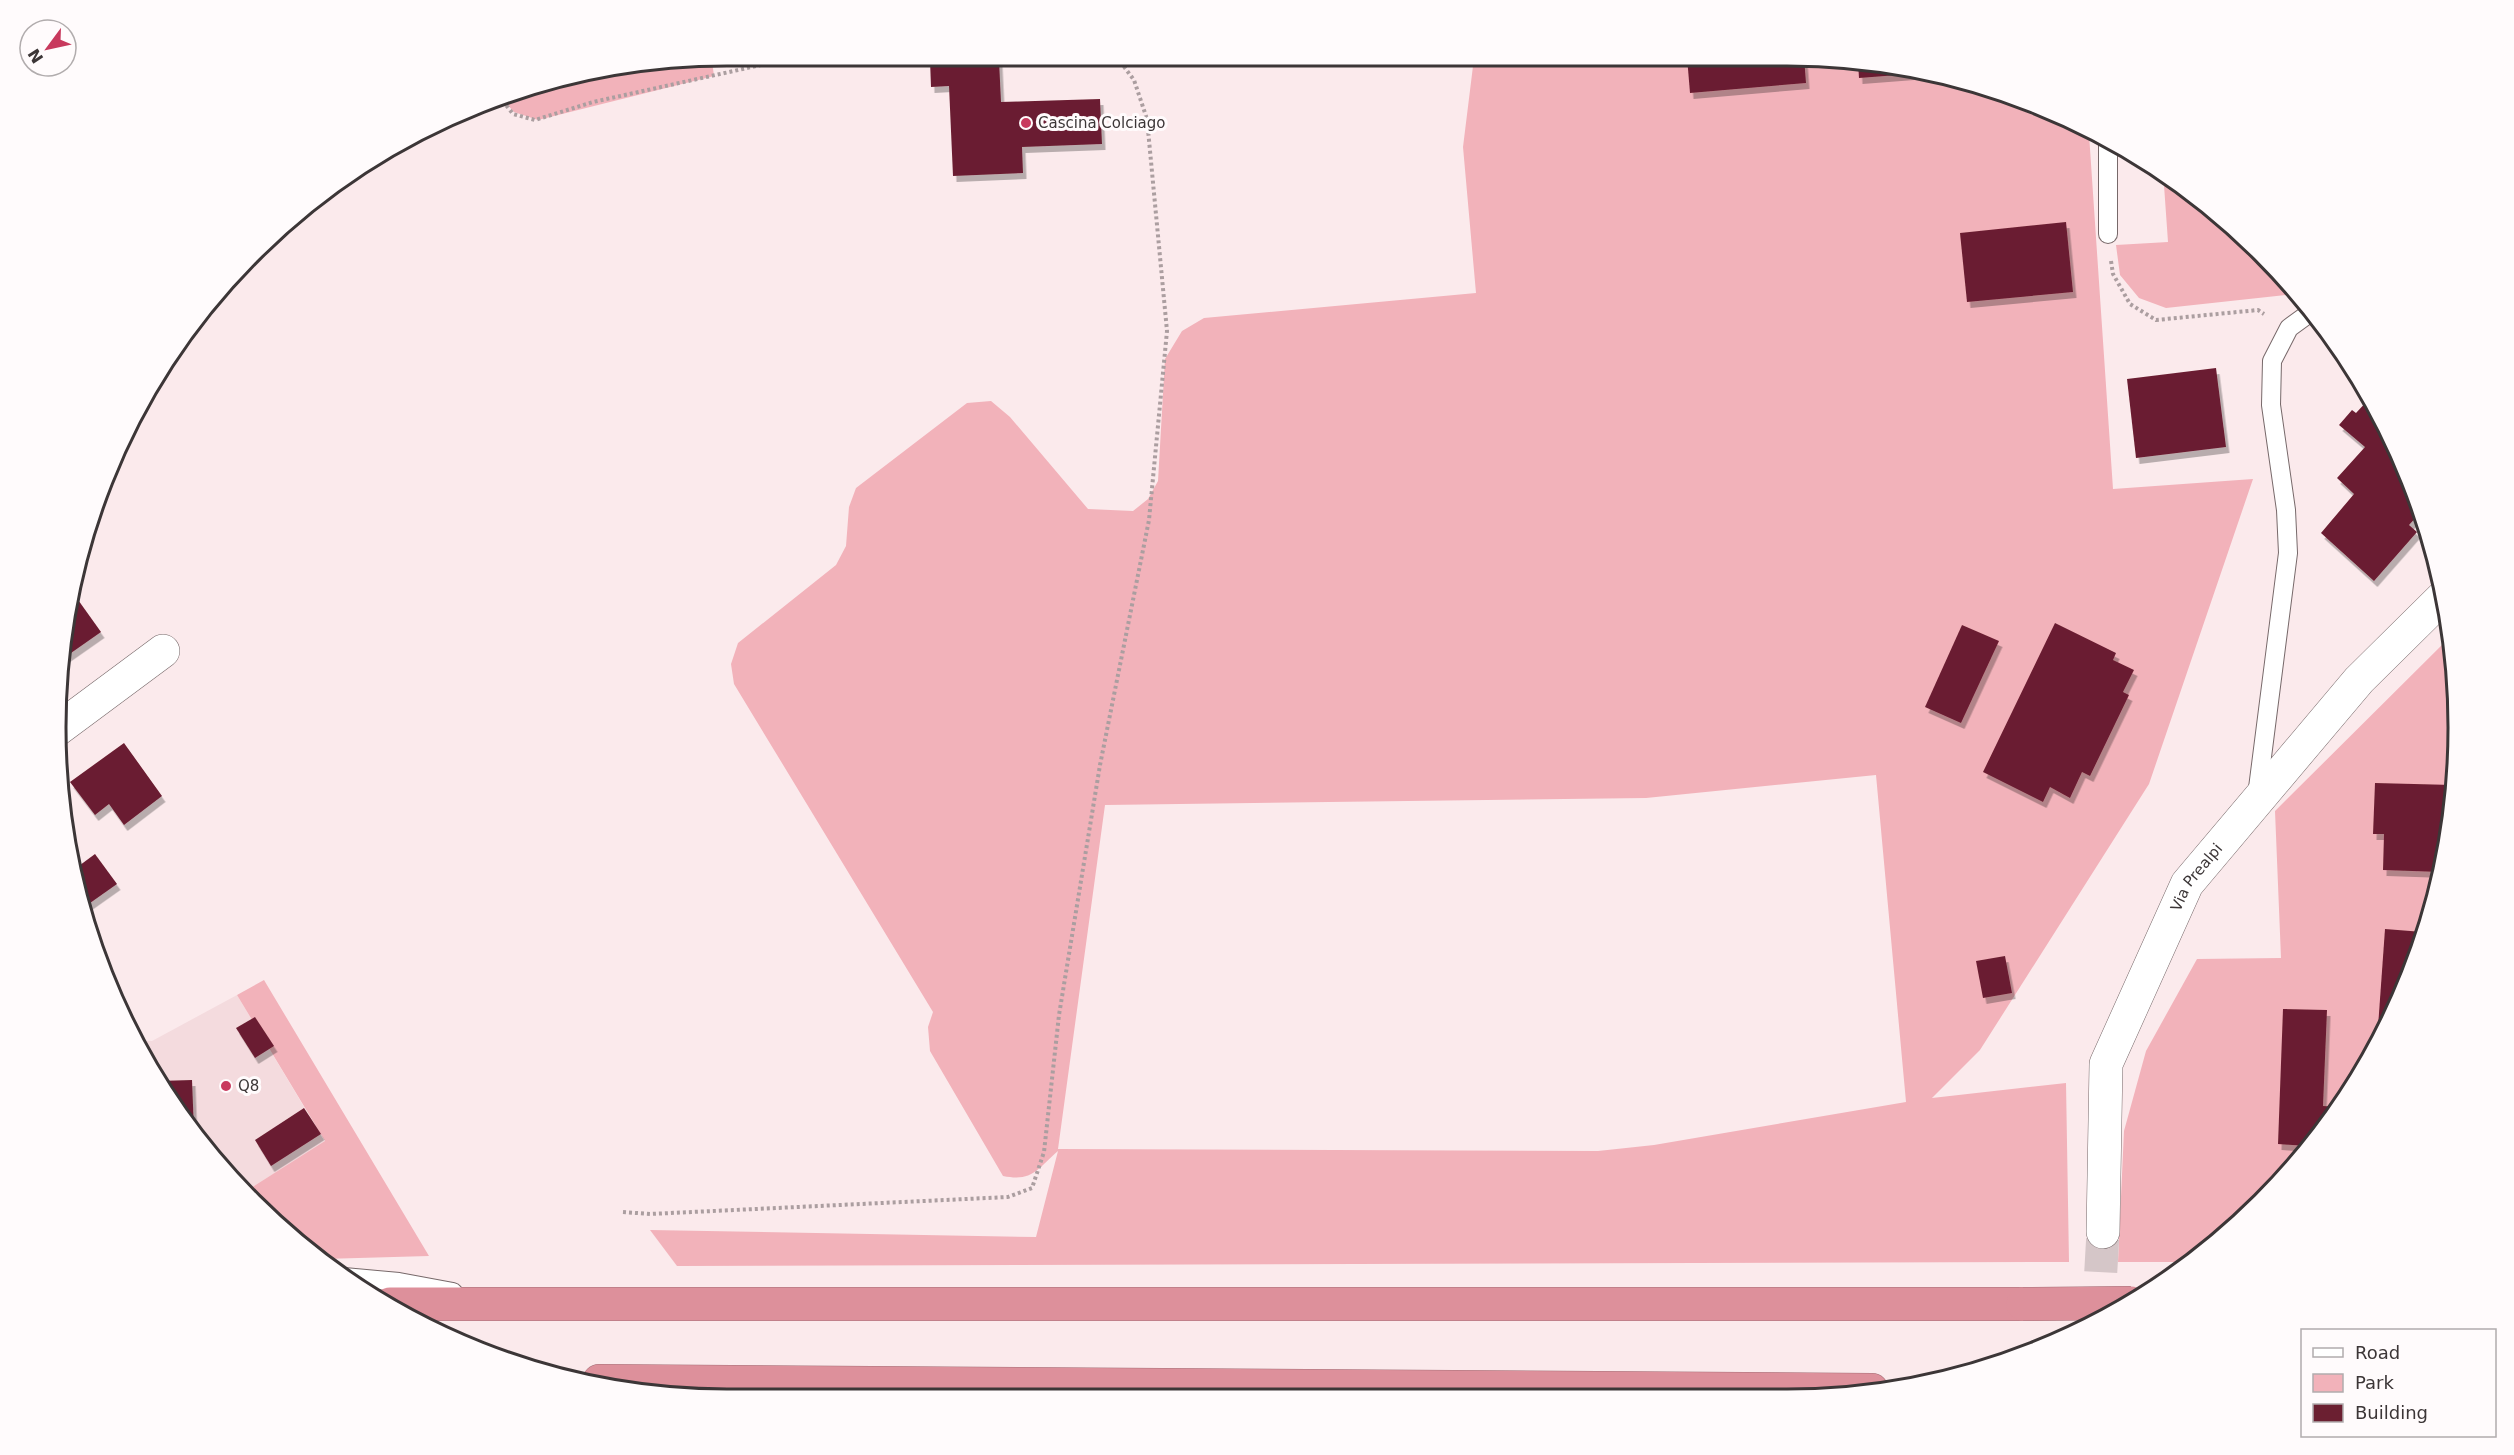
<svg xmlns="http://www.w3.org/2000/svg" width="2514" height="1455" viewBox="0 0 2514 1455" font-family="'DejaVu Sans',sans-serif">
  <defs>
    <filter id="shadow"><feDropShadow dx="3.5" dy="6" stdDeviation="0" flood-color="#0004"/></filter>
  </defs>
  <rect width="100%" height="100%" fill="#fbeaec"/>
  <!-- built -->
  <path fill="#f4dbde" d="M237,995l88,147 -79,49 -24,-21 -76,-106 -12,-24 18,1z"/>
  <!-- green -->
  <g fill="#f2b2ba" fill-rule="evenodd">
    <path d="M1831,57l171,34 87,43 24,355 140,-10 -104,305 -169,266 -48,48 134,-15 3,179 -1392,4 -27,-36 386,7 22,-86c-21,18 -25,31 -55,25l-73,-125 -2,-24 5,-15 -199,-328 -3,-20 7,-21 98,-78 10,-19 3,-39 7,-19 111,-85 24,-2 19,16 78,92 45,2 15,-12 10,-18 7,-122 17,-28 22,-13 272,-25 -13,-146 11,-89zM1876,775l30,327 -252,43 -56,6 -540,-2 47,-344 541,-7z"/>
    <path d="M639,61h73l2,15 -176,44 -24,-8 -14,-16 12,-5z"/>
    <path d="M2163,171l98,81 35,42 -130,14 -27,-10 -19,-23 -4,-30 52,-3z"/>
    <path d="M2450,637l8,90 -12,131 -39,126 -62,117 -84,102 -77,59h-66l6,-131 22,-80 51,-92 84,-1 -6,-147z"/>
    <path d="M264,980l165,276 -106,3 -77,-68 79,-50 -88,-146z"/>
  </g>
  <!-- building -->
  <g fill="#6b1f31" filter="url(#shadow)">
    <path d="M1687,57h117l2,26 -116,10z"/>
    <path d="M930,60h69l2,42 99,-3 2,45 -80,3 1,26 -70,3 -4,-90 -18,1z"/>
    <path d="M1858,62l53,11v1l-52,4z"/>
    <path d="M2066,222l7,70 -106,10 -7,-69z"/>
    <path d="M2216,368l10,79 -90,11 -9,-79z"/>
    <path d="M2369,399l36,67 -8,9 16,13 7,25 -11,12 8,7 -43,49 -53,-48 33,-39 -17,-16 28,-31 -26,-22 13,-15 4,3z"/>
    <path d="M71,590l30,42 -40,28v-20z"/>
    <path d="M2055,623l61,30 -3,7 21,10 -11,22 6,3 -39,81 -8,-4 -12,26 -20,-11 -7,15 -60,-30z"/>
    <path d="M1962,625l37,16 -38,82 -36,-16z"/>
    <path d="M124,743l38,53 -38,29 -15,-21 -14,11 -25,-33z"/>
    <path d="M2375,783l78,2 -7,73 -5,14 -58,-2 1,-36h-11z"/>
    <path d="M95,854l22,30 -34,24 -11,-37z"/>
    <path d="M2385,929l38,3 -16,52 -30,57z"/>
    <path d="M2005,956l7,37 -29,5 -7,-37z"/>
    <path d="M2283,1009l44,1 -4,96 17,1 -32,39 -30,-2z"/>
    <path d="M255,1017l19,29 -19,12 -19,-30z"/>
    <path d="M192,1080l2,51 -36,-50z"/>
    <path d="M304,1108l17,26 -50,32 -16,-26z"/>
  </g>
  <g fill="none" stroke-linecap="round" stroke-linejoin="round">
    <!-- street-tunnel -->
    <path stroke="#d5c6c8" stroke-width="33" stroke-dasharray="33 16" stroke-linecap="butt" d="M2098,1321l5,-89"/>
    <!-- lane casing -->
    <g stroke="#77696a" stroke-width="20">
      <g id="lane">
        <path d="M2108,143v91"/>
        <path d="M2257,796l31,-243 -2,-43 -15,-105 1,-44 17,-33 22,-16"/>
        <path d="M344,1277l55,5 54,10"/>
      </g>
    </g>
    <!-- street casing -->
    <g stroke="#77696a" stroke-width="34">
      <g id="street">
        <path d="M58,729l105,-78"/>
        <path id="s1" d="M2103,1232l3,-168 81,-180 172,-204 86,-85"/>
      </g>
    </g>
    <!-- highway casing -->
    <g stroke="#a57078" stroke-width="34">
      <g id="highway">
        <path d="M390,1304h1633"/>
        <path d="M599,1381l1273,9"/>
      </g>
    </g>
    <!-- path -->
    <g stroke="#ab9ea0" stroke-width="4" stroke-dasharray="3 3" stroke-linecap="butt">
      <path d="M499,96l14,18 22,6 58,-18 186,-41"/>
      <path d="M2111,261l2,13 17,30 26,16 102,-10 6,4"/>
      <path d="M623,1212l27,2 358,-17 24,-9 12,-36 15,-137 41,-250 49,-245 18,-189 -20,-212 -13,-39 -15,-20"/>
    </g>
    <!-- lane -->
    <use href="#lane" stroke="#fff" stroke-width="18"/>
    <!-- street -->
    <use href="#street" stroke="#fff" stroke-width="33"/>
    <!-- highway -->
    <use href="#highway" stroke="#dd909b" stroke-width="33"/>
    <!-- highway-bridge casing -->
    <g stroke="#a57078" stroke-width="34" stroke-linecap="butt">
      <path id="highway-bridge" d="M2023,1304l108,-1"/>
    </g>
    <!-- highway-bridge -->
    <use href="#highway-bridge" stroke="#dd909b" stroke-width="33"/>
  </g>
  <!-- markers -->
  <g fill="#c8395d" stroke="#fffbfc" stroke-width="2">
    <circle cx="1026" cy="123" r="6"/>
    <circle cx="226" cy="1086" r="6"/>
  </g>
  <g text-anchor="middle" stroke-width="6" stroke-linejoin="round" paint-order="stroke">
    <!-- poi labels -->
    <g font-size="15" fill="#3c3637" stroke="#fffbfc" text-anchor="start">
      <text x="1038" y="128">Cascina Colciago</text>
      <text x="238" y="1091">Q8</text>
    </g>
    <!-- street labels -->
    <g font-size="15" fill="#3c3637" stroke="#fffbfc">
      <text dy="5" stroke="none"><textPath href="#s1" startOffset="376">Via Prealpi</textPath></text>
    </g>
  </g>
  <!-- crop -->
  <path d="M0 0H2514V1455H0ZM727 66H1787A661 661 0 0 1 2448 727V728A661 661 0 0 1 1787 1389H727A661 661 0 0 1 66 728V727A661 661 0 0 1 727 66Z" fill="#fffbfc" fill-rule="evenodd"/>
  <path fill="none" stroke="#3c3637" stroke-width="3" d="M727 66H1787A661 661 0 0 1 2448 727V728A661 661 0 0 1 1787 1389H727A661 661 0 0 1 66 728V727A661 661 0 0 1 727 66Z"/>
  <!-- legend -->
  <rect x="2301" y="1329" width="195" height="108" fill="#fffbfc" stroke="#b1acad" stroke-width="1.5"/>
  <rect x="2313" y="1348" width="30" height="9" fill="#ffffff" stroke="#b1acad" stroke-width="1.5"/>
  <text x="2355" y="1359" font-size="18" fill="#3c3637">Road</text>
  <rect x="2313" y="1374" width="30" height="18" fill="#f2b2ba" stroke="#b1acad" stroke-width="1.5"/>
  <text x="2355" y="1389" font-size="18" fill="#3c3637">Park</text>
  <rect x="2313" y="1404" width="30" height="18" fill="#6b1f31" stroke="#b1acad" stroke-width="1.5"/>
  <text x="2355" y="1419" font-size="18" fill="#3c3637">Building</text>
  <!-- north arrow -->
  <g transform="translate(48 48) rotate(237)"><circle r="28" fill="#fffbfc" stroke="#b1acad" stroke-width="1.5"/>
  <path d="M0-4.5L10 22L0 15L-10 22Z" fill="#c8395d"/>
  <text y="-9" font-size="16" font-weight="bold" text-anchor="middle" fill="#3c3637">N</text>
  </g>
</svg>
